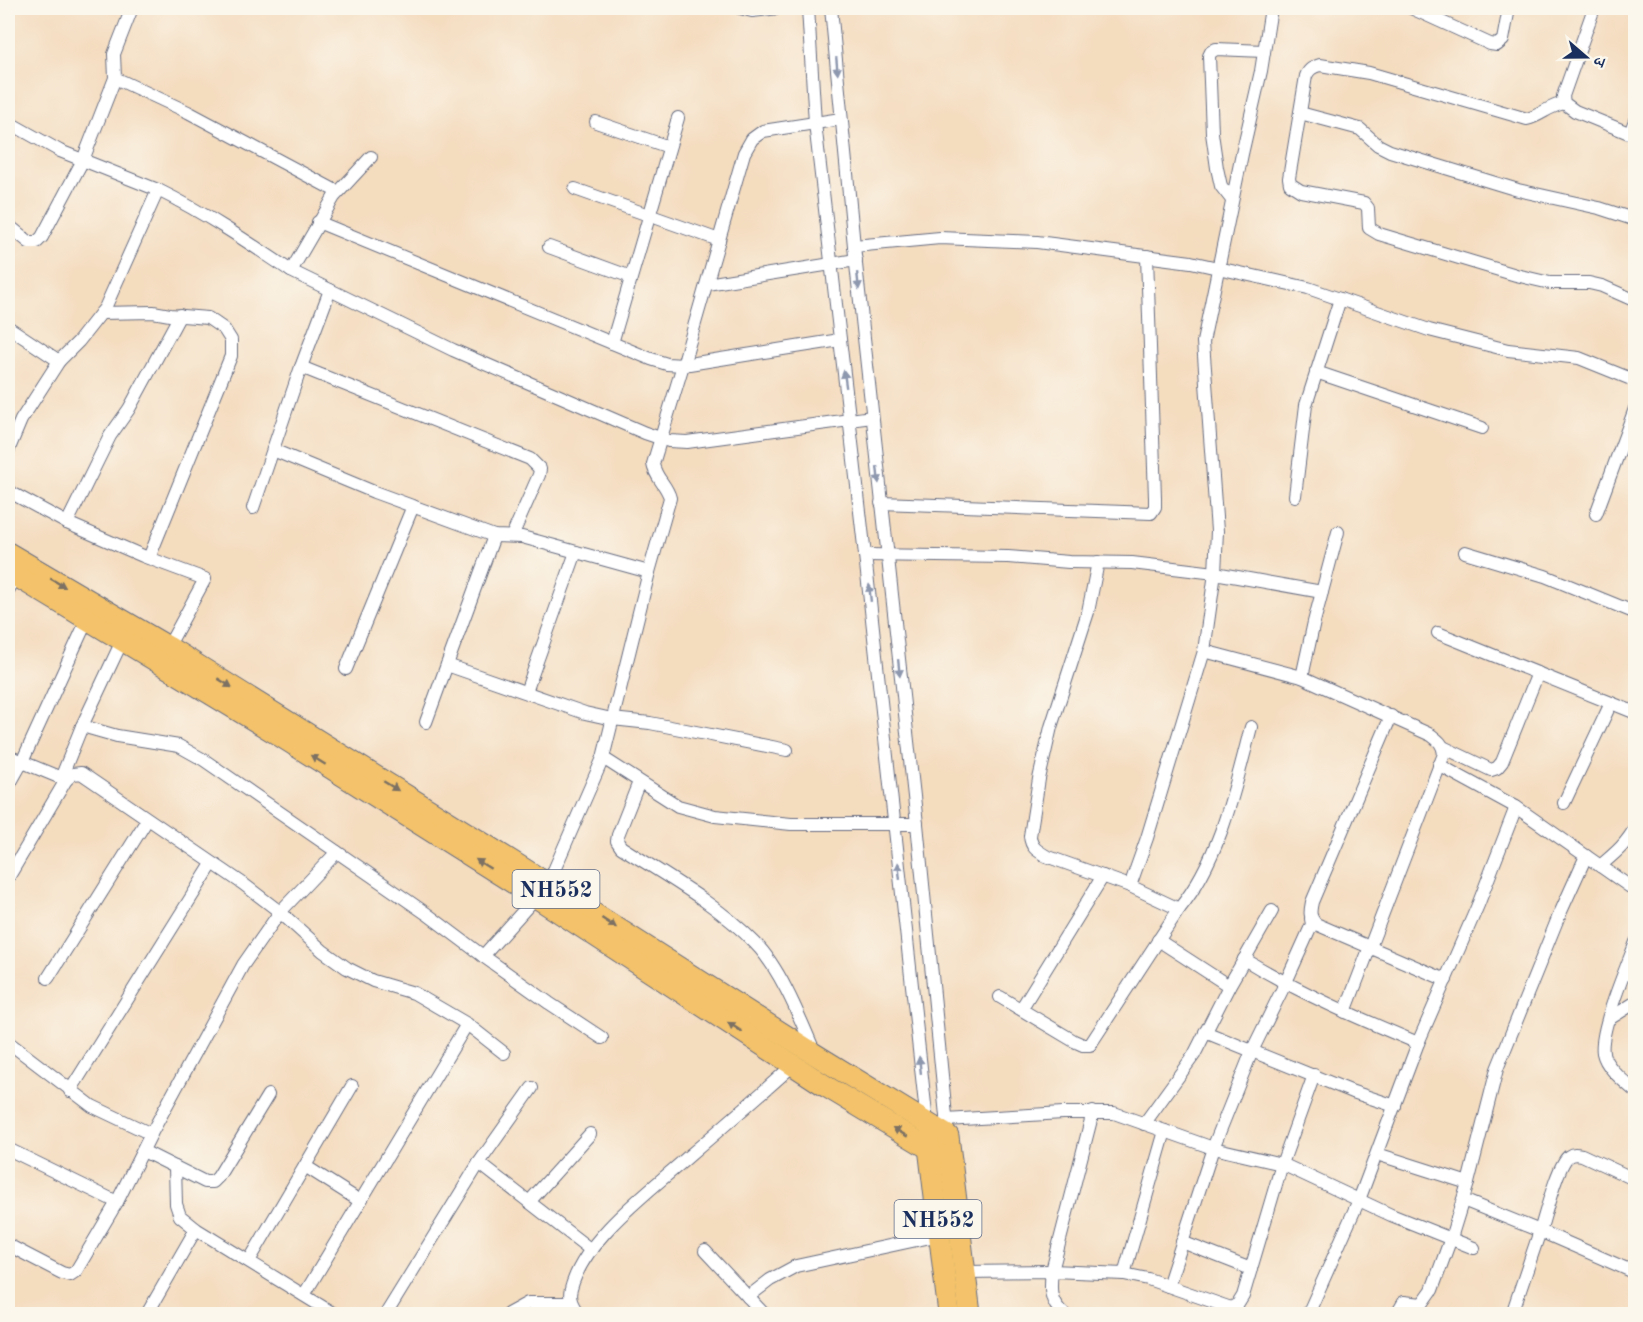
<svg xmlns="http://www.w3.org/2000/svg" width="1643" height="1322" viewBox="0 0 1643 1322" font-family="'Old Standard TT','Noto Serif Devanagari',serif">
  <rect width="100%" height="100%" fill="#fbf7ec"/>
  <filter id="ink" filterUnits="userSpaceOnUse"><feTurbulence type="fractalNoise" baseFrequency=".0167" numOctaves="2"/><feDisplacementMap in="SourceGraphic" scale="12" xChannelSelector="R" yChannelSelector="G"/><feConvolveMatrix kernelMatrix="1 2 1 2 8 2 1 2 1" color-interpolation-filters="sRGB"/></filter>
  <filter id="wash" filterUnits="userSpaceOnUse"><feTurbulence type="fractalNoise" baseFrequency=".008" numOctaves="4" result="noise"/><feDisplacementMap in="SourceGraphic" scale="24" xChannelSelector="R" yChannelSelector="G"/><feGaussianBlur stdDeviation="1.35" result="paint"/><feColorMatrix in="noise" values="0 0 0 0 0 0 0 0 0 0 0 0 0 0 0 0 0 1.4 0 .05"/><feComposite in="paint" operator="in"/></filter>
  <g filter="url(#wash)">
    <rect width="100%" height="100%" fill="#f4dcbf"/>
  </g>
  <g filter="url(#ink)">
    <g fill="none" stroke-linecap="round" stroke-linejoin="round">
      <!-- minor casing -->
      <g stroke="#676c80" stroke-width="14">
        <g id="minor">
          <path d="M132,8l-18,46 1,24 73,34 150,80"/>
          <path d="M740,8l12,3 27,-3"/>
          <path d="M808,8l7,115 50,432 62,568"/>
          <path d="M831,8l23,238 63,578 31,312"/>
          <path d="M1411,8l79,36 7,1 6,-5 6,-32"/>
          <path d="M1594,8l-31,88 1,7 11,8 61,25"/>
          <path d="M1564,103c-15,3 -24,13 -37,16l-158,-46 -49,-8c-7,2 -11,4 -14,11l-17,102 1,6 11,7 63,12 4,5 1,20 10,6 137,41 34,8h39l13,3 34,15"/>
          <path d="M1300,113l60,16 18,16 12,6 128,39 81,18 37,12"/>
          <path d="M8,122l52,29 98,39 -53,118 -26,33 -20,20 -38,59 -13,31"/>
          <path d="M596,122l73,25"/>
          <path d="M1630,133l6,-15"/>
          <path d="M575,189l144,51"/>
          <path d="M158,190c47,23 90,52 133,81l43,-74 37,-40"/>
          <path d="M1232,200l-11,-14 -4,-18 -5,-35 -3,-77 2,-4 5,-3 48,2"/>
          <path d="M318,222l333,137 16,5 16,1 157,-25"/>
          <path d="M8,225l21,17h8l5,-5 41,-77 32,-82"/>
          <path d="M854,246l86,-8 97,4 154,20 117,26 121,42 79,20 71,8 57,23"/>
          <path d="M549,247l82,30"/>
          <path d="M291,271l162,79 192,83 24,8 18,1 185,-25"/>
          <path d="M707,284l149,-24"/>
          <path d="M101,313l52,-1 17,3 38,3 16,11 7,11v16l-82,202"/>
          <path d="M8,327l51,34"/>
          <path d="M612,343l66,-225"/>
          <path d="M301,367l229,92 10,10 -1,6 -27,61"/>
          <path d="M1316,372l166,56"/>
          <path d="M273,450l101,42 120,44 28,1 127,35"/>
          <path d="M8,491l59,32 76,33 62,23 -37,68"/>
          <path d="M1295,496l11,-91 34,-106"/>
          <path d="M881,503l270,10 4,-6v-9l-8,-242"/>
          <path d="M253,508l48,-141 29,-77"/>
          <path d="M1596,514l40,-108"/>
          <path d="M67,523l43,-87 19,-27 51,-94"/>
          <path d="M1465,552l80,24 91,37"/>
          <path d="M865,555l143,2 61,5 63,1 83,10 107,19"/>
          <path d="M1098,562l-10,50 -37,115 -12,52 -9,57c1,11 6,14 16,20l84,30"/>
          <path d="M8,591l7,-15"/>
          <path d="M1438,633l198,80"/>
          <path d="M1204,651l98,26 129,58c8,6 12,9 13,19l-99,258"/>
          <path d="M447,665l138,48 27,6 38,4 137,27"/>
          <path d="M346,669l67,-163"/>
          <path d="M1302,677l12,-55 24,-90"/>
          <path d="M526,692l50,-140"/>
          <path d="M1391,716l-79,186c-2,10 -3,14 4,22l130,56"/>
          <path d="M426,722l68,-186"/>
          <path d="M82,726l35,10 62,10 25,14 223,154 56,42 53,-59"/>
          <path d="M1251,727c-16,61 -31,132 -72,182l-49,-23 17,-48 57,-187 11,-78 2,-42 -14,-189 39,-188 19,-83 10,-63"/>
          <path d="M1443,747l48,23 6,-2 5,-6 36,-89"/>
          <path d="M8,756l58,24"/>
          <path d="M603,758l75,48 37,10 76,8h126"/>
          <path d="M1439,765l77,42 120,84"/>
          <path d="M61,778l21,-52 40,-85"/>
          <path d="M639,782l-21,53 -1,6 4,6c45,29 96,57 134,96 25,25 45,75 59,108"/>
          <path d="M8,787l14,-25 65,-142"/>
          <path d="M1564,803l47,-100"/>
          <path d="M1600,866c14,-12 27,-22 36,-40"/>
          <path d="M8,878l58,-98 7,-6 8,-1 161,110 38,29 43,39 24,17 26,13 41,12 53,31 37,29"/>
          <path d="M548,884l55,-126 46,-186 21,-74c-3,-13 -15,-20 -17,-34l30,-99 61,-212 8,-14 11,-8 78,-12"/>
          <path d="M1158,940l71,46"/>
          <path d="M1636,942c-9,24 -37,89 -33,111 3,15 22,29 33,39"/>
          <path d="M483,956l66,47 53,35"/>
          <path d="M1244,959c56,34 114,59 174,84"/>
          <path d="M48,978l99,-158"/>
          <path d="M1282,982h4l23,-51 3,-7 -1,-5"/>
          <path d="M1000,997l74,44 9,4h7l89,-136"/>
          <path d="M1021,1009l82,-133"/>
          <path d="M1609,1019l27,-17"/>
          <path d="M1205,1032l148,60 42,14"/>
          <path d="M8,1042l84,64 59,28 92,-169 37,-53 57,-60"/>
          <path d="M70,1091l142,-227"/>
          <path d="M946,1120l117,-7h51l99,35 69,16 109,51 83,33"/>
          <path d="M1144,1124l50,-69 35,-69 43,-75"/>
          <path d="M8,1149l109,53"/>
          <path d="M143,1151l62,31h8l5,-5 50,-82"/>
          <path d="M1377,1154l91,29"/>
          <path d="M479,1163l112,87"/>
          <path d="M305,1166l55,35"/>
          <path d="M175,1167l1,37 4,12 16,13 138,85"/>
          <path d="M1463,1200l77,31c5,-15 18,-68 29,-75 4,-3 8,-2 13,-1l54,25"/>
          <path d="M529,1202l61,-68"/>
          <path d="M1182,1242l69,27"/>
          <path d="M8,1245l54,28 8,2 6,-4 41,-69 34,-68"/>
          <path d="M705,1251l59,63"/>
          <path d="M249,1261l103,-175"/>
          <path d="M964,1272l88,-1 72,3 24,5 83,29 7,-4 5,-8 39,-132 32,-89"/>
          <path d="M1124,1274l41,-143"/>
          <path d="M1168,1286l45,-138 39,-97 33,-67"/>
          <path d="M304,1295l163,-271"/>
          <path d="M748,1297l22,-17 26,-14 144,-31"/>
          <path d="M147,1314l49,-85"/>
          <path d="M386,1314l93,-151 53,-75"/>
          <path d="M508,1314l20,-11h43"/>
          <path d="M578,1314c-5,-8 -10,-15 -7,-25 13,-51 80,-99 118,-133 35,-30 70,-60 104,-91"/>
          <path d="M1064,1314c-15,-12 -14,-26 -12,-43l41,-159"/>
          <path d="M1308,1314l51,-114 59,-157 60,-138 38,-98"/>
          <path d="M1397,1314l7,-12 18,2 10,-14 19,-52 17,-55 29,-114 61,-151 28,-62"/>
          <path d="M1512,1314l28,-83 96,42"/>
        </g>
      </g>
      <!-- trunk casing -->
      <g stroke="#676c80" stroke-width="23">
        <g id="trunk">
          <path d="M8,553l160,94 356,222 292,186 132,81 22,178"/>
          <path d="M8,571l269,163 259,163 291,190 123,74"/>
          <path d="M928,1139l21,175"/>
        </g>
      </g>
      <!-- minor -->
      <use href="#minor" stroke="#fff" stroke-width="12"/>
      <!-- trunk -->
      <use href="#trunk" stroke="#f3c26a" stroke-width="21"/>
    </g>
    <!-- one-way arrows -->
    <defs><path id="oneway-solid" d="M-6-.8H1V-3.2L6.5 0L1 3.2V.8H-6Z" transform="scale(1.5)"/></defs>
    <g fill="#8d97ae">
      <use href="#oneway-solid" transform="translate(837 66) rotate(85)"/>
      <use href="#oneway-solid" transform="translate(858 281) rotate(84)"/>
      <use href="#oneway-solid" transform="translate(845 379) rotate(-98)"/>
      <use href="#oneway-solid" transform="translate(878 475) rotate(84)"/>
      <use href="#oneway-solid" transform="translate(870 593) rotate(-96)"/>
      <use href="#oneway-solid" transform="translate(899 668) rotate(84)"/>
      <use href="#oneway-solid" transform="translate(899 871) rotate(-96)"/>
      <use href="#oneway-solid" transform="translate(920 1065) rotate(-96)"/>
    </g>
    <g fill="#7c7163">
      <use href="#oneway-solid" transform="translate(58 583) rotate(31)"/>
      <use href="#oneway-solid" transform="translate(225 683) rotate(32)"/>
      <use href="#oneway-solid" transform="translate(318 760) rotate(-148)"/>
      <use href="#oneway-solid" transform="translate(391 786) rotate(32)"/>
      <use href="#oneway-solid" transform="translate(483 864) rotate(-148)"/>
      <use href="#oneway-solid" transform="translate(609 923) rotate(33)"/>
      <use href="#oneway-solid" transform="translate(735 1027) rotate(-147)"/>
      <use href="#oneway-solid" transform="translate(900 1132) rotate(-149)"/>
    </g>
  </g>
  <g text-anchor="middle" stroke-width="6" stroke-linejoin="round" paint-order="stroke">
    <!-- shield labels -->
    <g fill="#fbf7ec" stroke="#5e6b89" stroke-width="1.5">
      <rect x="512.5" y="870" width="87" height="38" rx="4.5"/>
      <rect x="894.5" y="1200" width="87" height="38" rx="4.5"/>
    </g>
    <g font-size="22" font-weight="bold" fill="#1b2f5e">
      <text x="556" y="897">NH552</text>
      <text x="938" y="1227">NH552</text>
    </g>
  </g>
  <!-- margin -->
  <rect width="1643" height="1322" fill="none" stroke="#fbf7ec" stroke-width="30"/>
  <!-- north arrow -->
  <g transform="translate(1586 57) rotate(110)" stroke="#fbf7ec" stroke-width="4.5" paint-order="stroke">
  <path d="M0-4.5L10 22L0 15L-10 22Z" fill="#1b2f5e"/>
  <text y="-9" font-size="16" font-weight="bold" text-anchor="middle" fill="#1b2f5e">उ</text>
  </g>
</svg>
